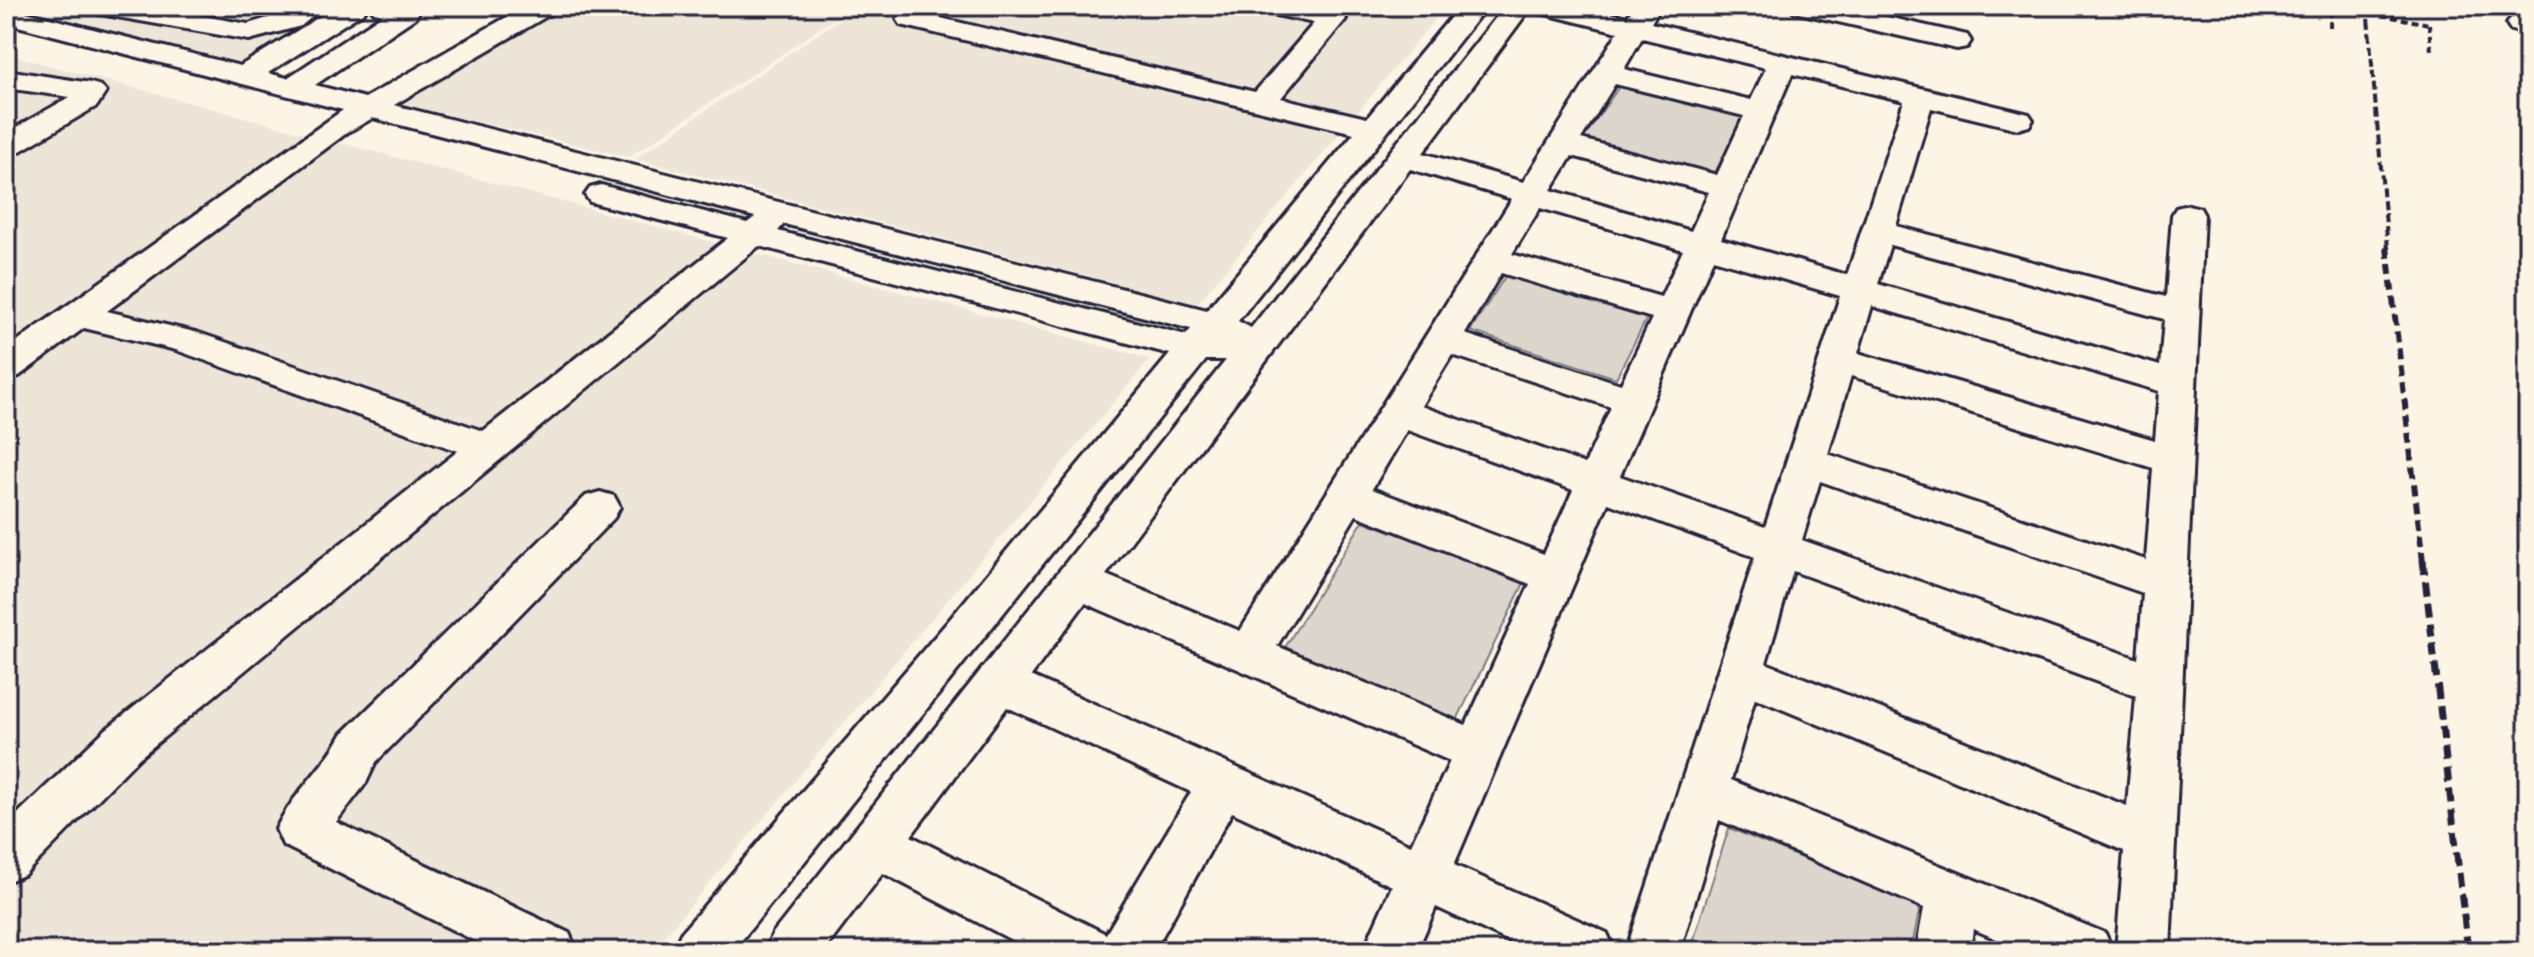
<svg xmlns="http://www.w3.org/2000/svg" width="2534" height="957" viewBox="0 0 2534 957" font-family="'Patrick Hand',sans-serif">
  <rect width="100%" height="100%" fill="#fcf5e5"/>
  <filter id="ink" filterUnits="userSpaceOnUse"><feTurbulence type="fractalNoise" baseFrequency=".0125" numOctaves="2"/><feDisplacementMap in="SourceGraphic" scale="16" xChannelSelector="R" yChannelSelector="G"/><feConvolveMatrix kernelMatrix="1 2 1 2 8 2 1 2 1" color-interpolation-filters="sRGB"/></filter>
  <g filter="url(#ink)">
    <!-- built -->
    <g fill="#ece5d8">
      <path d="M17,6h327l-92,59z"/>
      <path d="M565,6h288l-224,151 -230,-54z"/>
      <path d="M859,6h587l-249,298 -562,-145z"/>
      <path d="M6,54l475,126 669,179 -498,592h-646z"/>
    </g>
    <!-- green -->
    <g fill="#dcd6cc" stroke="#7f7c84" stroke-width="2">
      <path d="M1621,84l125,32 -33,60 -131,-36z"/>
      <path d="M1506,275l141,43 -31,60 -146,-47z"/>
      <path d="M1363,521l162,60 -68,139 -173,-71z"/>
      <path d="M1729,828l191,79 -9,44h-221z"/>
    </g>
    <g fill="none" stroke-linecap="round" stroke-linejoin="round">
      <!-- minor casing -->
      <g stroke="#22223b" stroke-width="6">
        <g id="minor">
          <path d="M87,6h59l102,18 33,-10 13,-8h31l-24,20 -52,14 -149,-26 -9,-2z"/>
          <path d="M337,6h31l-4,6 -96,61 19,5 97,-64 -10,-2 -4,-6h45l4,6 -4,6 -100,67 50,13 161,-92h32l-4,6 -160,93 813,205 147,-177 -453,-108 -4,-6c12,-16 26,-13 44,-13l-9,10 323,76 59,-69 -52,-11 -4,-6c29,0 55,0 84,7l4,6 -65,79 86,20 93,-112h27l-249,315 13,7 254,-322h27l-109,147 100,29 95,-150 -81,-20 -4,-6h46l48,11 8,-11h26l-10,17 378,91 4,6 -4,6 -11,3 -87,-21 -35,118 270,71 6,-82 4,-7 12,-3 12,3 4,7 -34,736h-54l8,-100 -369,-153 -24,82 374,153 8,18h-88l-52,-22 -3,22h-54l8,-43 -205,-88 -39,131h-54l129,-394 -147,-54 -154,362 153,68 8,18h-85l-94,-44 -19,44h-54l29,-65 -160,-74 -78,139h-121l-150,-78 -59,78h-59l8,-18 453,-573h-20l-473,591h-60l8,-18 269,-314 220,-265 -411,-108 -620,512 -115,117 -18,7v-57l99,-95 353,-279 -282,-101 -92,-22 -65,48 -13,3v-30l337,-239 -337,-87v-16l234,59zM1642,38l124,30 -15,32 -127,-31zM1792,74l112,27 -57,174 -126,-36zM1615,84l129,32 -27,59 -136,-36zM373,118l382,99 -8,6 -146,-38 -11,3 -5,7 5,7 138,36 -245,193 -284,-98 -92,-22 241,-179zM1572,156l137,36 -18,39 -140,-41zM1410,169l102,30 -272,432 -134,-56zM1540,208l143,42 -22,47 -149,-43zM784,224l407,105 -5,6 -408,-104zM1890,245l274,74 -4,47 -282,-82zM1713,259l127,37 -75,231 -145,-51zM1501,273l151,45 -31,66 -156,-50zM1872,306l287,85 -4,49 -297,-87zM1452,355l159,52 -26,57 -164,-58zM1851,376l302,92 -7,92 -318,-106zM1407,430l166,60 -29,64 -172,-65zM1820,481l323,112 -5,66 -336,-119zM1356,515l174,69 -64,141 -189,-79zM1793,571l343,125 -9,110 -361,-143zM1085,603l365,158 -39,84 -380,-169zM1007,707l184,85 -85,142 -195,-98z"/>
          <path d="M1790,6h49l128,29 4,6 -4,6 -10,2 -163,-37z"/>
          <path d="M2521,16l7,1v16l-17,-3 -4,-6 4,-6z"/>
          <path d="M6,70l85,13 10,3 5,6 -9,14 -80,47 -11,2v-22l64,-36 -64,-9z"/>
          <path d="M600,492l14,4 6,11 -6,11 -238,244 -10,21 -30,39 233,111 8,18h-82l-212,-106 -7,-16c16,-35 48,-61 66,-95l244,-238z"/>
        </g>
      </g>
      <!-- path -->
      <g stroke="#22223b" stroke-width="4" stroke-dasharray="6 4" stroke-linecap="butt">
        <path d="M2270,6v6"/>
        <path d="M2429,24l2,27"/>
        <path d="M2330,27l1,-21"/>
      </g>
      <!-- minor -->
      <use href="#minor" fill="#fcf5e5" fill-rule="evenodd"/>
      <!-- rail-far2 -->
      <path stroke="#22223b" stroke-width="4" stroke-dasharray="9 4" stroke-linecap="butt" d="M2367,6l21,243"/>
      <!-- rail-far1 -->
      <path stroke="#22223b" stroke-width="6" stroke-dasharray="11 6" stroke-linecap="butt" d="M2387,247l36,315"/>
      <!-- rail -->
      <path stroke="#22223b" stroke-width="7" stroke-dasharray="14 7" stroke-linecap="butt" d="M2423,560l45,391"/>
      <!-- path-bridge -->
      <path stroke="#22223b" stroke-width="4" stroke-dasharray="6 4" stroke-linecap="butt" d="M2333,6l96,18"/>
    </g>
  </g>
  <!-- margin -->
  <rect width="2534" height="957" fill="none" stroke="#fcf5e5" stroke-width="32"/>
  <rect x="16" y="16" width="2502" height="925" fill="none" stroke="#22223b" stroke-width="3" filter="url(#ink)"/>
</svg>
